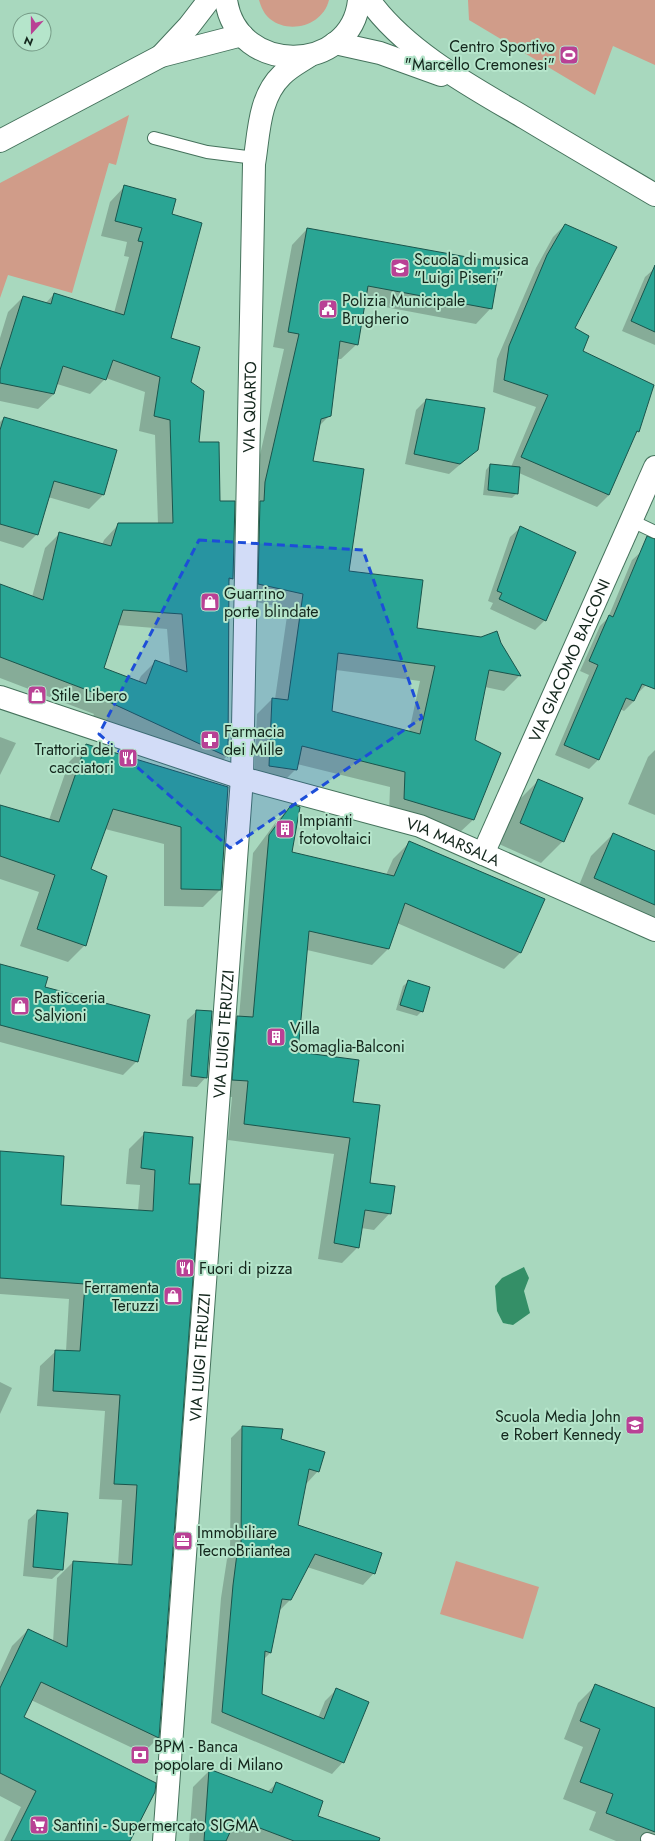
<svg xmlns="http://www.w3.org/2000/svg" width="655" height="1841" viewBox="0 0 655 1841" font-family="Jost,sans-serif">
  <rect width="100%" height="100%" fill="#a8d8be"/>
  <!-- green -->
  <g fill="#d09c89">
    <path d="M259,0h70c-6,25 -39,35 -59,19 -6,-5 -9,-12 -11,-19z"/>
    <path d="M468,0h187v65l-42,-19 -18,49 -126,-75z"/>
    <path d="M129,115l-13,50 -7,-2 -37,130 -64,-18 -8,23v-115z"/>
    <path d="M456,1561l83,26 -16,52 -83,-25z"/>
  </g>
  <!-- water -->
  <path fill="#348f67" d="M524,1267l5,11 -5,13 6,22 -17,12 -10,-2 -6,-12 -2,-25 7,-8z"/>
  <!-- shadow -->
  <g fill="#0003" fill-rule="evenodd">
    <path d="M125,186l46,29 -1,124 20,43 8,61 21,59 13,76 -4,4 -1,174 -15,15 -119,-55 1,-2 -94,-36v-91l32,10 13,-49 15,-15 42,12 2,-5 15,-16h39l-3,-89 -16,-4 6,-39 -39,-14 -16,16 -33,-10 -3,10 -16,15 -38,-8v-63l8,-26 15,-15 22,7 9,-10 60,19 15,-56 -5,-1 3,-14 -26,-6 9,-34zM117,625l50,4 3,37 -14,-5 -15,15 -3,6 -35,-13z"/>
    <path d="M565,225l8,103 8,24 57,79 -4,4 -25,60 -12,12 -78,-34 -2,20 -5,5 -29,-3 3,-25 4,-5 21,2 25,-60 -43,-15 4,-33 39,-91 17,-31z"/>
    <path d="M307,229l184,79 -15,16 -112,-21 -7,41 -16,15h-4l-7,56 -12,12 -6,35 36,110 68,57 84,15 19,32 -15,15 -19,-4 -11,54v78l-16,15 -69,-20 1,-27 -93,-23 -1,5 -15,15 -27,-3 3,-67 15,-15h3l13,-90 -45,-10 7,-100 34,-150 -11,-2 19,-102zM336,670l84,11 -11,51 -78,-21z"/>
    <path d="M655,268v77l-33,-14 23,-54z"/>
    <path d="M426,400l51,50 -28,24 -44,-10 11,-54z"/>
    <path d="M4,418l112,32 -13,45 -14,14 -41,-12 -11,37 -14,14 -23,-7v-119z"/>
    <path d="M520,528l25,92 -10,10 -45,-21 3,-6 -5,-2 22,-64z"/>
    <path d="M642,551l13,5v107l-9,22 -9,9 -3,7 -10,10 -4,-2 -22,51 -9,9 -34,-14 34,-80 -9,-4 20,-45 8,-8 24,-58z"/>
    <path d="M0,737l16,6 -16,32z"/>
    <path d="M86,745l141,43 -7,102 -17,17 -39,-1v-62l-59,-15 -15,40 -5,76 -17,17 -48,-16 19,-54 -39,-13v-73l49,14 20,-58z"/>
    <path d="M655,750v65l-27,-11 20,-47z"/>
    <path d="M538,781l25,60 -22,22 -42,-19 18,-42z"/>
    <path d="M292,805l-1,48 95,22 7,-16 16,-16 134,56 -23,54 -16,16 -107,-46 -9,26 -16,16 -65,-15 -10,103 55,50 17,80 21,30 -16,17 -13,-2 -3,19 -16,16 -24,-4 16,-105 -106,-14 4,-43 -15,-1 4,-63 18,-16 14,-164 23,-31z"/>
    <path d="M613,834l42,19v66l-82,-19 18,-44z"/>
    <path d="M0,965l44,23 93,73 -14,14 -123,-33z"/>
    <path d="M408,982l14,29 -5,5 -21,-6 7,-24z"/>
    <path d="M197,1011l9,66 -9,10 -15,-1 5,-66z"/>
    <path d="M145,1133l43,51 11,1 -41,553 -15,15 -112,-53 -8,17 106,124h-125l17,-34 -21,-11v-124l12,-26 16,-16 25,12 4,-64 16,-16 45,3 4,-65 -23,-1 6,-88 -68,-5 3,-40 16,-15h10l3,-52 -69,-5v-142l60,54 78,5 2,-26 -14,-1 3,-35z"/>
    <path d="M0,1382l12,6 -12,26z"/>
    <path d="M242,1427l38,13 38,31 -11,12 -2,-1 -8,44 77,47 -11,12 -56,-18 -17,33 -12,12 -8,41 -6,6 -3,36 57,23 7,-17 11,-11 7,72 -11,12 -121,-51 10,-125 6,-39 3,-3 1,-118z"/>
    <path d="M38,1511l24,59 -10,9 -29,-3 5,-56z"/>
    <path d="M595,1686l60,23v128l-7,4h-32l-27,-11 7,-18 -33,-13 20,-52 -19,-8 14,-36z"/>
    <path d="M210,1770l57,22 9,-8 40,32 52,25h-179l4,-54z"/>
  </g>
  <!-- building -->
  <g fill="#2aa594" stroke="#1a554c" fill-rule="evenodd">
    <path d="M124,185l52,14 -4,15 30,9 -31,115 29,9 -9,35 13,9 -5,51h20l1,59h15l-2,78 -4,-1 -1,179 -121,-56 1,-3 -108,-41v-73l43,16 16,-68 52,14 7,-23h55l-3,-103 -16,-4 6,-39 -47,-17 -7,20 -43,-14 -9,28 -54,-11v-13l23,-74 28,8 3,-11 70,22 19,-73 -5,-1 4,-13 -27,-7zM123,610l59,4 5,58 -32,-12 -9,24 -42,-16z"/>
    <path d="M565,224l52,23 -42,81 14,8 -6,15 71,34 -15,47 -2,-1 -28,64 -88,-38 27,-62 -44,-15 5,-34 38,-91z"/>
    <path d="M307,228l193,35 -8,46 -124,-23 -10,59 -18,-4 -9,75 -10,3 -8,42 51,8 -15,102 74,9 -6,48 64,9 16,-6 4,12 20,33 -32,-6 -14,70 26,13 -27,67 -70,-21 1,-27 -103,-26 -5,24 -28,-4 3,-68 16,2 15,-106 -45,-10 2,-83h4l1,-19 34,-148 -11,-2zM338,653l97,13 -15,68 -88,-23z"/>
    <path d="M655,265v67l-24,-11z"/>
    <path d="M426,399l59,9 -7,42 -18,14 -46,-10z"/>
    <path d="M4,417l113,33 -13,45 -50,-14 -16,54 -38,-11v-94z"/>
    <path d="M490,464l30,3 -2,27 -30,-4z"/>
    <path d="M520,526l56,26 -30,69 -47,-22 3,-6 -5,-2z"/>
    <path d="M647,536l8,3v150l-13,-5 -8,17 -8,-3 -27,62 -35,-15 34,-80 -9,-4 20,-46 4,2z"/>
    <path d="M86,744l142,43 -7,103 -40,-1v-62l-68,-18 -22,60 16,7 -21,70 -49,-17 18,-54 -55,-19v-51l59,17z"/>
    <path d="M538,779l45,19 -19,44 -44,-19z"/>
    <path d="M292,804l8,3 -8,45 102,24 15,-35 136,58 -24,54 -116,-50 -16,46 -80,-18 -11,121 61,8 -6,42 27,3 -10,78 25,3 -4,28 -26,-4 -6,38 -25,-5 16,-105 -106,-14 4,-43 -16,-1 5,-64 16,1 16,-182z"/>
    <path d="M613,833l42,18v54l-61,-27z"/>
    <path d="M0,964l48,13 -3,10 105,28 -12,47 -138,-37z"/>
    <path d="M408,980l22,7 -7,25 -23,-7z"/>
    <path d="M196,1010l16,1 -5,67 -16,-2z"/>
    <path d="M144,1132l49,5 -4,47h11l-41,554 -118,-56 -17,35 132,66 -1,9 -25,49h-119l25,-50 -36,-18v-85l28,-59 39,18 6,-86 59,4 5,-80 -23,-1 6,-89 -67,-4 2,-41 25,1 5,-67 -85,-6v-127l64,5 -3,49 92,6 2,-41 -14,-2z"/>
    <path d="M242,1426l41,3 -2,10 44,13 -6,20 -10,-3 -11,56 84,28 -7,21 -60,-20 -24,46 -9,-1 -11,54 -6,-2 -3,43 62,25 12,-31 33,14 -25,61 -122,-51 11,-127 5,-39 3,1z"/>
    <path d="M37,1510l31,3 -5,57 -30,-3z"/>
    <path d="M595,1684l60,24v124l-49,-19 7,-19 -33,-12 20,-53 -20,-8z"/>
    <path d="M209,1769l63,24 4,-11 47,19 -5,15 62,22 -1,3h-85l-58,-22 -10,22h-22z"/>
  </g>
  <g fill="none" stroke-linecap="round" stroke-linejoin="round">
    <!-- lane casing -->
    <g stroke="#45725c" stroke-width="14">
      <g id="lane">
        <path d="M154,138l53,14 48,6"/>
        <path d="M632,521l23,11"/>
        <path d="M647,1839l6,2"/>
      </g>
    </g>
    <!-- street casing -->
    <g stroke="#45725c" stroke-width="24">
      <g id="street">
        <path d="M369,0c36,51 103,87 156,118 43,26 86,51 130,77"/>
        <path d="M335,43l45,10 61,22"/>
        <path id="s1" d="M483,854l172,-387"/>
        <path id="s2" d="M164,1841l78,-1063 12,-614c5,-29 4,-66 28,-89 8,-8 18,-13 27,-19"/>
      </g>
    </g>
    <!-- secondary casing -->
    <g stroke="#45725c" stroke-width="24">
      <g id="secondary">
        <path d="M226,0c11,77 126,74 133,0"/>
        <path d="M161,56l28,-30 20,-26"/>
        <path d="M0,141l161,-85 81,-21"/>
        <path id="s3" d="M0,697l242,81 178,48 235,104"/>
      </g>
    </g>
    <!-- lane -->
    <use href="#lane" stroke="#fff" stroke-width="12"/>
    <!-- street -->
    <use href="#street" stroke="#fff" stroke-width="22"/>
    <!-- secondary -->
    <use href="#secondary" stroke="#fff" stroke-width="22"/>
  </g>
  <!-- marked area -->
  <path fill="#1d4ed8" fill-opacity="0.2" stroke="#1d4ed8" stroke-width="3" stroke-dasharray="8 5" stroke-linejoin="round" d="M199,540l164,10 59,168 -192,130 -131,-114z"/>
  <!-- icons -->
  <defs>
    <g id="stadium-square" transform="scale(1)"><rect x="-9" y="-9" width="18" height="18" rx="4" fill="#b94195" stroke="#b5e5cb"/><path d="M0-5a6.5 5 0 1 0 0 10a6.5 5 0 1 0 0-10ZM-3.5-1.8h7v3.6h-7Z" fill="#fff"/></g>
    <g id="school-square" transform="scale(1)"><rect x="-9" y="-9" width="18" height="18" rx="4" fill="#b94195" stroke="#b5e5cb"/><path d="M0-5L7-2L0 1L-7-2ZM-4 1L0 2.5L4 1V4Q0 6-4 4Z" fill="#fff"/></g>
    <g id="civic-square" transform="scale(1)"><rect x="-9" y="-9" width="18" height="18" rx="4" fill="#b94195" stroke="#b5e5cb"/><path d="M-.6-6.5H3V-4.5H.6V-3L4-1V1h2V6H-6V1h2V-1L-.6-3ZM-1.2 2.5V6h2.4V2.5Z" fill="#fff"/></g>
    <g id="shop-square" transform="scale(1)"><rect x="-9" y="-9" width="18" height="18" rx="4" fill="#b94195" stroke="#b5e5cb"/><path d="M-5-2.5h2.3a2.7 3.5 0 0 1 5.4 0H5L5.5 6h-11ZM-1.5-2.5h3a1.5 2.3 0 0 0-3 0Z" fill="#fff"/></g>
    <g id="pharmacy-square" transform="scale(1)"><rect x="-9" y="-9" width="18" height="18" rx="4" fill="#b94195" stroke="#b5e5cb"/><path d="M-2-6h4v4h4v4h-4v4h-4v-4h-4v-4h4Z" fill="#fff"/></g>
    <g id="restaurant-square" transform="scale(1)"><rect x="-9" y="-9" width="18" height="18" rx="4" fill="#b94195" stroke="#b5e5cb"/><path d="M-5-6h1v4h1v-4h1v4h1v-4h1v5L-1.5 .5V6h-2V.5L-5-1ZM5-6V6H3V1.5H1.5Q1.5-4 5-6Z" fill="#fff"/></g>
    <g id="building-square" transform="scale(1)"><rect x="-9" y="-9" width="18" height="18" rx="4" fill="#b94195" stroke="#b5e5cb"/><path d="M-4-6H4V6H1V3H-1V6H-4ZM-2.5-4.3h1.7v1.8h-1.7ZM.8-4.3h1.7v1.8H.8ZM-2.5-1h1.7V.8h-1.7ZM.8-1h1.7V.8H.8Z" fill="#fff"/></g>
    <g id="office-square" transform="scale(1)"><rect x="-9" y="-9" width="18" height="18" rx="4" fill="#b94195" stroke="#b5e5cb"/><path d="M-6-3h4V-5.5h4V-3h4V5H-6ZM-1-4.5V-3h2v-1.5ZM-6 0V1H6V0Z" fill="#fff"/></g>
    <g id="bank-square" transform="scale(1)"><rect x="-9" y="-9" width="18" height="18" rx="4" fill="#b94195" stroke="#b5e5cb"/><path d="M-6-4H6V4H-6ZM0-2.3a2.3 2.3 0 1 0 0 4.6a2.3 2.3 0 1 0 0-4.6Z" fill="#fff"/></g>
    <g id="supermarket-square" transform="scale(1)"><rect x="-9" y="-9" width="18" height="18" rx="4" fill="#b94195" stroke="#b5e5cb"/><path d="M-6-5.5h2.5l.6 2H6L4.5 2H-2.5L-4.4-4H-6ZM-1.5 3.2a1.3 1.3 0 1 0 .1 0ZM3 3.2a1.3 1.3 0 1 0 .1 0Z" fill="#fff"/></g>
  </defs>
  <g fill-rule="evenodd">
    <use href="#stadium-square" x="569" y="55"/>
    <use href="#school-square" x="400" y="268"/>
    <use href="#civic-square" x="328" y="309"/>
    <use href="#shop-square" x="210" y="602"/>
    <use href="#shop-square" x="37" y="695"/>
    <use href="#pharmacy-square" x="210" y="740"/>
    <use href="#restaurant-square" x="128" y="758"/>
    <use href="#building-square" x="285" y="829"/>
    <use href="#shop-square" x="20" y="1006"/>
    <use href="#building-square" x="276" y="1037"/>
    <use href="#restaurant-square" x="185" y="1268"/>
    <use href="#shop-square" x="173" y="1296"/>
    <use href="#school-square" x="635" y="1425"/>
    <use href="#office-square" x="183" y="1541"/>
    <use href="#bank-square" x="140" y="1755"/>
    <use href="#supermarket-square" x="39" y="1825"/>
  </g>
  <g text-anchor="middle" stroke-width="4" stroke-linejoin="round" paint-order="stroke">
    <!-- poi labels -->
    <g font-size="16" fill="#13261c" stroke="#b5e5cb" text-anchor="start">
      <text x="555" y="52" text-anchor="end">Centro Sportivo<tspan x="555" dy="18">"Marcello Cremonesi"</tspan></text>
      <text x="414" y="265">Scuola di musica<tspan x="414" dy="18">"Luigi Piseri"</tspan></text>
      <text x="342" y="306">Polizia Municipale<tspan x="342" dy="18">Brugherio</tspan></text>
      <text x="224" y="599">Guarrino<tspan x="224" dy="18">porte blindate</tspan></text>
      <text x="51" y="701">Stile Libero</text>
      <text x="224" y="737">Farmacia<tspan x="224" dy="18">dei Mille</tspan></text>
      <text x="114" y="755" text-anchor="end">Trattoria dei<tspan x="114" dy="18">cacciatori</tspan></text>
      <text x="299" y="826">Impianti<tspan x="299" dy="18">fotovoltaici</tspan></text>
      <text x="34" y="1003">Pasticceria<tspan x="34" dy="18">Salvioni</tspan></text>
      <text x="290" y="1034">Villa<tspan x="290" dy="18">Somaglia-Balconi</tspan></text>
      <text x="199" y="1274">Fuori di pizza</text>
      <text x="159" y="1293" text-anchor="end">Ferramenta<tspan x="159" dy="18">Teruzzi</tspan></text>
      <text x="621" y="1422" text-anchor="end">Scuola Media John<tspan x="621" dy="18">e Robert Kennedy</tspan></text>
      <text x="197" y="1538">Immobiliare<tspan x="197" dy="18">TecnoBriantea</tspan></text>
      <text x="154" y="1752">BPM - Banca<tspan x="154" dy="18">popolare di Milano</tspan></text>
      <text x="53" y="1831">Santini - Supermercato SIGMA</text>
    </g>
    <!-- street labels -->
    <g font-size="16" fill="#13261c" stroke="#b5e5cb">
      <text dy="6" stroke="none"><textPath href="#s2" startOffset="1437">VIA QUARTO</textPath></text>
      <text dy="6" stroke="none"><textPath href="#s1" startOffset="212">VIA GIACOMO BALCONI</textPath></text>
      <text dy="6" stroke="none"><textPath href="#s3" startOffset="476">VIA MARSALA</textPath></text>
      <text dy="6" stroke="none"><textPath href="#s2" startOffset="809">VIA LUIGI TERUZZI</textPath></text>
      <text dy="6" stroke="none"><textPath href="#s2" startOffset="485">VIA LUIGI TERUZZI</textPath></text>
    </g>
  </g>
  <!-- north arrow -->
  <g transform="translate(32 32) rotate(201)"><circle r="19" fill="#b5e5cb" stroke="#749985"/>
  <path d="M0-3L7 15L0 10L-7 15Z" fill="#b94195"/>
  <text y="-6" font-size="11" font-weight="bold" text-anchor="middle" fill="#13261c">N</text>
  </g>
</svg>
